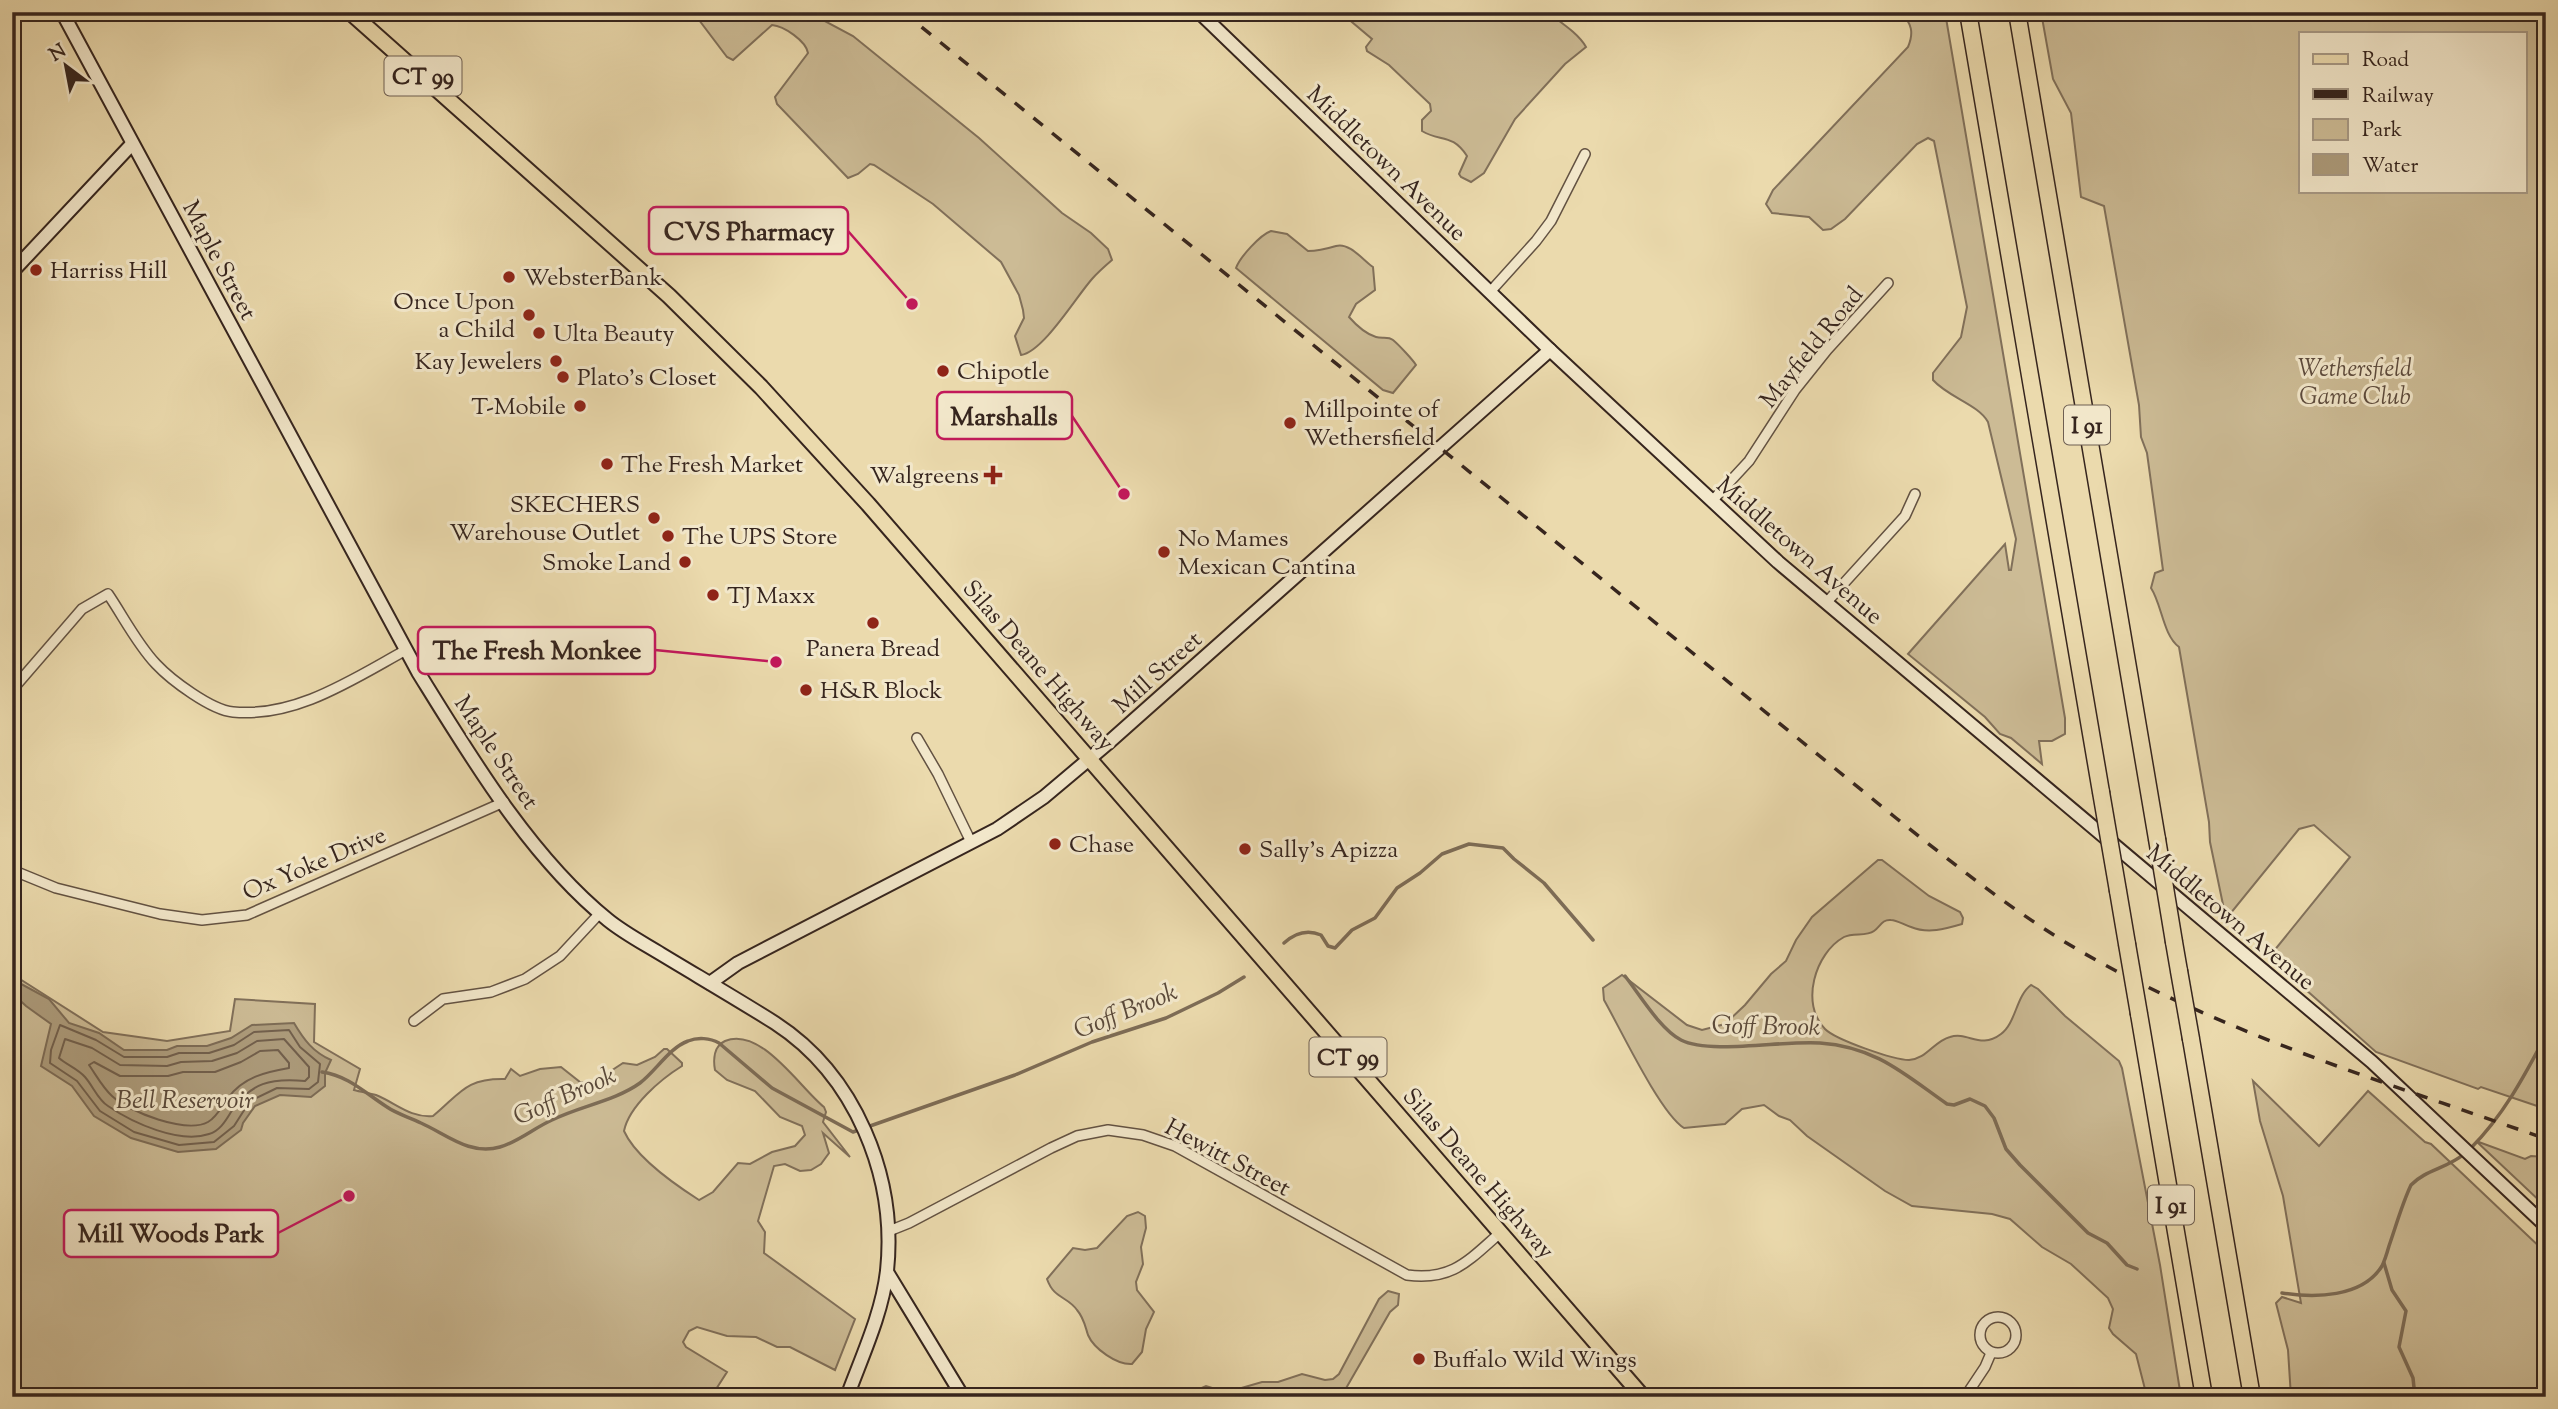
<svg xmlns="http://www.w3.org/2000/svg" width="2558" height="1409" viewBox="0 0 2558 1409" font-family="'Sorts Mill Goudy',serif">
  <rect width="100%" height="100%" fill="#ebdaad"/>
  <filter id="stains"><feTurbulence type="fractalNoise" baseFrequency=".00286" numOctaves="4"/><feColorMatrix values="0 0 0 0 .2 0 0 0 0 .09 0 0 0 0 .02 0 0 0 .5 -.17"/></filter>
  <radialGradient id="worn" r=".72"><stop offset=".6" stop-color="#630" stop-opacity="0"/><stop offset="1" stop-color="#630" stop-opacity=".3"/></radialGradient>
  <!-- green -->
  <g fill="#ccbb95" stroke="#81705a" stroke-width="2" fill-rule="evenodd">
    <path d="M693,12h115l45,24 126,102 83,75 29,20 17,16 4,11c-7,6 -14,12 -20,19 -16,18 -49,73 -71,76l-6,-19 9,-18 -1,-8 -4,-15 -18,-33 -68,-58 -59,-39 -4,-1 -12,10 -10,4 -71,-74 -2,-7 33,-44c-2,-12 -24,-27 -36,-28l-39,35 -6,-3z"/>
    <path d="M1340,12h207c13,10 31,21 39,35l-21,17 -50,55 -31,54 -13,9 -10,-5 -2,-3 8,-18c-15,-23 -27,-14 -45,-25v-11l9,-9 -1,-7 -41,-39 -22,-14 -1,-4 6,-8z"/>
    <path d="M1900,12h45l120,706v16l-13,7h-13l3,23 -31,-26 -11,-4 -15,-17 -77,-63 97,-110 4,26h2l5,-31 -28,-117c-9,-17 -40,-25 -55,-42v-7l28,-36 6,-30 -33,-166 -6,-3 -11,6 -72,75 -14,10 -8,1 -14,-13 -37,-4 -6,-9 7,-14 135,-143c6,-14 4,-24 -8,-35z"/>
    <path d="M2041,12h505v1097l-65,-22 -3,2 -102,-37 -107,-95 81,-100 -36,-32 -15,4 -73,90 -16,-77 -1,-20 -30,-175c-16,-12 -17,-42 -28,-59l4,-15 8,-3 -16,-117 -6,-16 -2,-32 -35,-199 -23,-9 -10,-84 -18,-34zM2301,33h224v158h-224z"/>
    <path d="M1271,231l16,3 21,17c10,0 18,-2 28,-5 13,-4 27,14 37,21l2,23 -19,14 -7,13c7,8 17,17 27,20 6,2 12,-1 17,3 6,5 20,20 23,25l-23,28 -10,-3 -147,-122c4,-11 24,-33 35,-37z"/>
    <path d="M1878,860h4l47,36 31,16 3,6 -1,6c-17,5 -34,10 -51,3 -7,-2 -14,-7 -20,-7 -9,-1 -11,7 -17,11 -8,6 -21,1 -30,6 -29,16 -44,67 -19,92 11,11 69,31 84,31 18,-1 25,-19 41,-23 18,-6 30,13 51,-3 15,-11 15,-38 30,-49l7,4 27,27 54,45 3,7 38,197 21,132h-34l-11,-43 -23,-20 -4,-6 4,-19 -5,-11 -37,-34 -29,-17 -32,-28 -18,-5 -80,-8 -27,-15 -78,-55 -17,-16 -11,-4 -15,-11 -22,4 -17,15 -41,4c-24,-15 -64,-100 -80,-128l-1,-12 19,-13 65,50 15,5 23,-6 20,-19 26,-31 15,-13 10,-21 16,-23z"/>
    <path d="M12,974l91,58 64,9 63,-10 5,-32 80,5 -1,38 46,27 -6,21c7,2 15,3 22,5 20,8 34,23 57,21 27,-22 32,-38 72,-37l6,-10 9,7 20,-7 21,-2 19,15 11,2 32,-21 14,2 18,-8 9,-8h3l15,14v3c-21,13 -53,40 -58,65 12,27 50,53 75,69l14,-8 25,-29 12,1 22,-12 23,-6 10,-11 -3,-9 -22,-9 -25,-26 -28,-11 -12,-10c-2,-11 -1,-24 10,-29 36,-15 75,47 99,66l2,5 -3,10 27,35 -27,-24 6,20 -8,11 -10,6 -11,1 -15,-7 -11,2 -16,55 7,11 -1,21 91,66 -20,51 -45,-23h-13l-21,-10 -29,-1 -30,-9 -8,4 -6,11 3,5 41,25 -16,25h-699z"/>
    <path d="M2253,1081l66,65 49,-55 57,51 6,2 115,109v144h-255l-3,-47 -12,-47 6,-6 19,6 -18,-107 -23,-75z"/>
    <path d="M2476,1141l49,18 6,-3 15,1v50z"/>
    <path d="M1138,1212l7,4 1,12 -5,19 2,17 -7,18 1,8 17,22 -8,17 -4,23 -10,12c-15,1 -38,-15 -44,-29 -3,-9 -4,-17 -11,-25 -10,-14 -23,-11 -30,-31l26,-31 12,2 12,-2 30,-32z"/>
    <path d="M1388,1291l11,3 -1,11 -8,7 -49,85h-160l25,-11 16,5 16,-2 24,-7h16l24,-8 23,6 8,-1 6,-5 40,-75z"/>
  </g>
  <!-- water -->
  <path fill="#ad9c7c" stroke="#7d6c56" stroke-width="2" d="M12,979l37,20 20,24 30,10 25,17h43l10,-4h30l24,-8 21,-13 42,-2c10,17 19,29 37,37l-6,13v13l-14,11 -31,-2 -25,11 -12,17 -2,7 -25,19 -38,3 -47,-14 -37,-22 -22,-30 -31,-20 10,-42 -25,-18 -14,-13z"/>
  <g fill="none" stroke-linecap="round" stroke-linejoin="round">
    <!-- shore -->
    <g stroke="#72604d" stroke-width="2">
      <path d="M60,1025l36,15 28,17h43l12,-4h30l25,-8 20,-13 35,-2 11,17 20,17 -2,18 -9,7 -32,-1 -27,13 -16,25 -20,16 -35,3 -45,-13 -34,-21 -23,-30 -27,-18 1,-13z"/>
      <path d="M65,1039l27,9 28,17 47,1 14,-4 31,-1 25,-8 20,-12 27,-2 25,28v10l-4,4c-34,-3 -54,1 -74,31 -5,8 -11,19 -22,22 -30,10 -76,-11 -101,-28 -10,-6 -15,-20 -23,-29 -7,-8 -18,-12 -26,-19z"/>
      <path d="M278,1050l11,13v5c-23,4 -46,9 -61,30 -6,8 -11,19 -20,24 -22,12 -79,-10 -96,-26 -9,-8 -16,-21 -23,-31l5,-3 26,14h48l15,-4h32l26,-10 19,-11z"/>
    </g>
    <!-- stream -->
    <g stroke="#7d6c56" stroke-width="3.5">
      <path d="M1284,943c11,-10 23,-14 37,-8l7,11 7,2 17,-18 23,-12 22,-30 23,-15 22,-19 27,-10 34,4 11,11 30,24 49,57"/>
      <path d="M1625,976c15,19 35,53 56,64 30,15 103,0 139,3 56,4 84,31 127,61l7,1 16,-6 15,7 9,12 12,31 14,16 68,68 19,10 20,22 10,4"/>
      <path d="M322,1072c27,4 43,21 65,35 10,7 22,10 34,16 25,11 49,33 79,24 18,-5 34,-19 52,-27 28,-14 63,-19 88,-37 16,-12 29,-35 48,-42 10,-4 22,-3 31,2l53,45 81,44 162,-57 77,-33 74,-24 52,-25 26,-16"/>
      <path d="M2470,1149c33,-33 54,-72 76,-114"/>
      <path d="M2384,1263l8,27 14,21 -7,36 14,31 2,19"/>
      <path d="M2282,1293c32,5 80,5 100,-27 3,-6 5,-13 7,-20 7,-20 13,-42 22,-61 14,-15 37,-17 53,-31"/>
    </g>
    <!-- street casing -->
    <g stroke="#635242" stroke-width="12">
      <g id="street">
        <path d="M1490,292l46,-51 15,-20 34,-67"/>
        <path d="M1712,501l37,-40 46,-71 32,-40 61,-67"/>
        <path d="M1826,603l79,-87 10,-22"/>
        <path d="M12,690l70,-81 26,-15c15,22 29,50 48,70 15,16 55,46 77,48 63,6 120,-33 173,-62"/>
        <path d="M917,738l21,36 33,68"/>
        <path d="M12,870l44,18 104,26 42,6 45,-5 257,-113"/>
        <path d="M414,1021l29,-22 48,-7 34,-13 35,-23 40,-43"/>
        <path d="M889,1231l20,-8 142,-75 26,-12 31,-6 35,5 32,11 232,129c45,6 61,-14 93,-42"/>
        <circle cx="1998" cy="1335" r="18"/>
        <path d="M1965,1397l20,-30 6,-14"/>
      </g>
    </g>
    <!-- secondary casing -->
    <g stroke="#36251e" stroke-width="16">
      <g id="secondary">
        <path d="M62,12l356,660c52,84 112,185 190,248 16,13 35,23 53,34 38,23 76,45 114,69 80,52 122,153 112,248 -5,43 -25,85 -40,126"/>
        <path d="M1199,12l351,338 228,212 594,500 174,164"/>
        <path d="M12,272l120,-128"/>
        <path d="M710,983l28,-20 259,-134 47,-32 63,-53 443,-394"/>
        <path d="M887,1272l76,125"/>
      </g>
    </g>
    <!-- primary casing -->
    <g stroke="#36251e" stroke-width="18">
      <path id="primary" d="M350,12l319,284 92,91 107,117 775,893"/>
    </g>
    <!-- highway casing -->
    <g stroke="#36251e" stroke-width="19">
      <g id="highway">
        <path d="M1968,12l133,780"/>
        <path d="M2017,12l140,827"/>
        <path d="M2118,891l9,53"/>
        <path d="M2174,942l5,29"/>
        <path d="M2139,1014l65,383"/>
        <path d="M2191,1039l61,358"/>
      </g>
    </g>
    <!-- street -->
    <use href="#street" stroke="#f2e7ca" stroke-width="9"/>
    <!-- secondary -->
    <use href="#secondary" stroke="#f2e7ca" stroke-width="12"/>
    <!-- primary -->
    <use href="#primary" stroke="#ebdaad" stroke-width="14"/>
    <!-- highway -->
    <use href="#highway" stroke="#ebdaad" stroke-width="16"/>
    <!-- rail -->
    <path stroke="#36251e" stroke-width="3.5" stroke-dasharray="12 12" stroke-linecap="butt" d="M903,12l993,806c59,47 119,95 184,133 146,84 308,132 466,188"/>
    <!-- highway-bridge casing -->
    <g stroke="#36251e" stroke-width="19" stroke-linecap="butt">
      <g id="highway-bridge">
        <path d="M2101,792l17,99"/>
        <path d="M2157,839l17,103"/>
        <path d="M2127,944l12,70"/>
        <path d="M2179,971l12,68"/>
      </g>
    </g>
    <!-- highway-bridge -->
    <use href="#highway-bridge" stroke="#ebdaad" stroke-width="16"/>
  </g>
  <!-- markers -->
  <g fill="#8f2418" stroke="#f2e7ca" stroke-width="2.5">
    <circle cx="36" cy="270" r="7"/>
    <circle cx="509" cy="277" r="7"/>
    <circle cx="529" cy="315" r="7"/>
    <circle cx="539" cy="333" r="7"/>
    <circle cx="556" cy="361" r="7"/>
    <circle cx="943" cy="371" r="7"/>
    <circle cx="563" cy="377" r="7"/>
    <circle cx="580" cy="406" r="7"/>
    <circle cx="1290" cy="423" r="7"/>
    <circle cx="607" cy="464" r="7"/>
    <path d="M989.5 464.5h7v7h7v7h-7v7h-7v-7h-7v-7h7z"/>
    <circle cx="654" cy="518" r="7"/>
    <circle cx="668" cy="536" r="7"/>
    <circle cx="1164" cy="552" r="7"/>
    <circle cx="685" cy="562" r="7"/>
    <circle cx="713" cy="595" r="7"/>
    <circle cx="873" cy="623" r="7"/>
    <circle cx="806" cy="690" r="7"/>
    <circle cx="1055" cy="844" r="7"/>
    <circle cx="1245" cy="849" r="7"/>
    <circle cx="1419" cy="1359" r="7"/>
  </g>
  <g text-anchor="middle" stroke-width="6" stroke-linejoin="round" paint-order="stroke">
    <!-- shield labels -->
    <g fill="#f2e7ca" stroke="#6e5f52" stroke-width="2">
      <rect x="384.5" y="56.5" width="77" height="39" rx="5"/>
      <rect x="2064" y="405.5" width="46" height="39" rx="5"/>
      <rect x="1309.5" y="1037.5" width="77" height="39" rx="5"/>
      <rect x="2148" y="1185.5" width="46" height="39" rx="5"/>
    </g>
    <g font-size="23" font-weight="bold" fill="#36251e">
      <text x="423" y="84">CT 99</text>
      <text x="2087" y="433">I 91</text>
      <text x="1348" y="1065">CT 99</text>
      <text x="2171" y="1213">I 91</text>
    </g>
    <!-- street labels -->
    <g font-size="24" fill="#36251e" stroke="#f2e7ca">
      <text transform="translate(1387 163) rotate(44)" y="8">Middletown Avenue</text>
      <text transform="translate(220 260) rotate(62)" y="8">Maple Street</text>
      <text transform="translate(1811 347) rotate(-51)" y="8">Mayfield Road</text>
      <text transform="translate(1800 550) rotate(41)" y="8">Middletown Avenue</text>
      <text transform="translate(1039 665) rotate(49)" y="8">Silas Deane Highway</text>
      <text transform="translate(1157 672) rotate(-42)" y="8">Mill Street</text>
      <text transform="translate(497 752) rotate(56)" y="8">Maple Street</text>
      <text transform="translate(314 863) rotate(-23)" y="8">Ox Yoke Drive</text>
      <text transform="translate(2231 917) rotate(40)" y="8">Middletown Avenue</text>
      <text transform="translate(1228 1157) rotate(28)" y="8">Hewitt Street</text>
      <text transform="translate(1479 1173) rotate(49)" y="8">Silas Deane Highway</text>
    </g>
    <!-- poi labels -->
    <g font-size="24" fill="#36251e" stroke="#f2e7ca" text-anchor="start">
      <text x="50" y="278">Harriss Hill</text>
      <text x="523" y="285">WebsterBank</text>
      <text x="515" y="309" text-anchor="end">Once Upon<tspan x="515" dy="28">a Child</tspan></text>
      <text x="553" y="341">Ulta Beauty</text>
      <text x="542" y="369" text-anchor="end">Kay Jewelers</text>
      <text x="957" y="379">Chipotle</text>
      <text x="577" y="385">Plato's Closet</text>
      <text x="566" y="414" text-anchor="end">T-Mobile</text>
      <text x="1304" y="417">Millpointe of<tspan x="1304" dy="28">Wethersfield</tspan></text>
      <text x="621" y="472">The Fresh Market</text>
      <text x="979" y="483" text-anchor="end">Walgreens</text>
      <text x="640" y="512" text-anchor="end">SKECHERS<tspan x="640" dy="28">Warehouse Outlet</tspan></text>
      <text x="682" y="544">The UPS Store</text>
      <text x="1178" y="546">No Mames<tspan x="1178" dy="28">Mexican Cantina</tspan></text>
      <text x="671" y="570" text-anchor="end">Smoke Land</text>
      <text x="727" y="603">TJ Maxx</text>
      <text x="873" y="656" text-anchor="middle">Panera Bread</text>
      <text x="820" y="698">H&amp;R Block</text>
      <text x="1069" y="852">Chase</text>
      <text x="1259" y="857">Sally's Apizza</text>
      <text x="1433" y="1367">Buffalo Wild Wings</text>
    </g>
    <!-- park labels -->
    <g font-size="24" font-style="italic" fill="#5c4a3c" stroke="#f2e7ca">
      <text x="2355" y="376">Wethersfield<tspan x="2355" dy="28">Game Club</tspan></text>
    </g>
    <!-- water labels -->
    <g font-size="26" font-style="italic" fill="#5a493a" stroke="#f2e7ca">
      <text transform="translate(1125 1010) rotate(-22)" y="9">Goff Brook</text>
      <text transform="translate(1766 1025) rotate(1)" y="9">Goff Brook</text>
      <text transform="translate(564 1095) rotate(-24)" y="9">Goff Brook</text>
      <text x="185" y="1108">Bell Reservoir</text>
    </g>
  </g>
  <!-- callouts -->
  <path fill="none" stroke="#c2185b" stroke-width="2.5" d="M912 304L848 231M1124 494L1072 416M776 662L655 650M349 1196L278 1233"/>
  <g fill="#c2185b" stroke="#f2e7ca" stroke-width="2.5">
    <circle cx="912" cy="304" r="7"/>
    <circle cx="1124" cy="494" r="7"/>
    <circle cx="776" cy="662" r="7"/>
    <circle cx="349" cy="1196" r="7"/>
  </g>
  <g fill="#f2e7ca" stroke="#c2185b" stroke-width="2.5">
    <rect x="649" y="207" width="199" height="47" rx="7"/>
    <rect x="937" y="392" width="135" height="47" rx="7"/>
    <rect x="418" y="627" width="237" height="47" rx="7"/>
    <rect x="64" y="1210" width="214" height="47" rx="7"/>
  </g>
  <g font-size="26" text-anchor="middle" font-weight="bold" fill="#36251e">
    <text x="749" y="240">CVS Pharmacy</text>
    <text x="1004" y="425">Marshalls</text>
    <text x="537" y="659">The Fresh Monkee</text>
    <text x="171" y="1242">Mill Woods Park</text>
  </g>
  <!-- margin -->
  <rect width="2558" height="1409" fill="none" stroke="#ebdaad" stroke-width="42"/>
  <rect x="14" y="14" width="2530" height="1381" fill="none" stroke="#36251e" stroke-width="3.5"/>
  <rect x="21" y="21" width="2516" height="1367" fill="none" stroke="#36251e" stroke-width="2"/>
  <!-- legend -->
  <rect x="2299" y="32" width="228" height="161" fill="#f2e7ca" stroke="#a79985" stroke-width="2"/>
  <rect x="2313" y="54" width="35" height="10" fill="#ebdaad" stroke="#a79985" stroke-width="2"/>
  <text x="2362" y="66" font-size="21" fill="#36251e">Road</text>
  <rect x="2313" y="89" width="35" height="10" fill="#36251e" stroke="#a79985" stroke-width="2"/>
  <text x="2362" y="102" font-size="21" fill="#36251e">Railway</text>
  <rect x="2313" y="119" width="35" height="21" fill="#ccbb95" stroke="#a79985" stroke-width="2"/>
  <text x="2362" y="136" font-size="21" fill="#36251e">Park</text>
  <rect x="2313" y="154" width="35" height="21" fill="#ad9c7c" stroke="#a79985" stroke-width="2"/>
  <text x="2362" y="172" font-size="21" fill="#36251e">Water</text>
  <!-- north arrow -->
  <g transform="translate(66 66) rotate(328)" stroke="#f2e7ca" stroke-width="5" paint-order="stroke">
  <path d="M0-5L12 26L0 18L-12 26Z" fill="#36251e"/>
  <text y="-10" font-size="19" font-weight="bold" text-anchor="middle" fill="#36251e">N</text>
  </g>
  <rect width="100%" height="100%" filter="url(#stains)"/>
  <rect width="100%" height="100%" fill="url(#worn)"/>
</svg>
